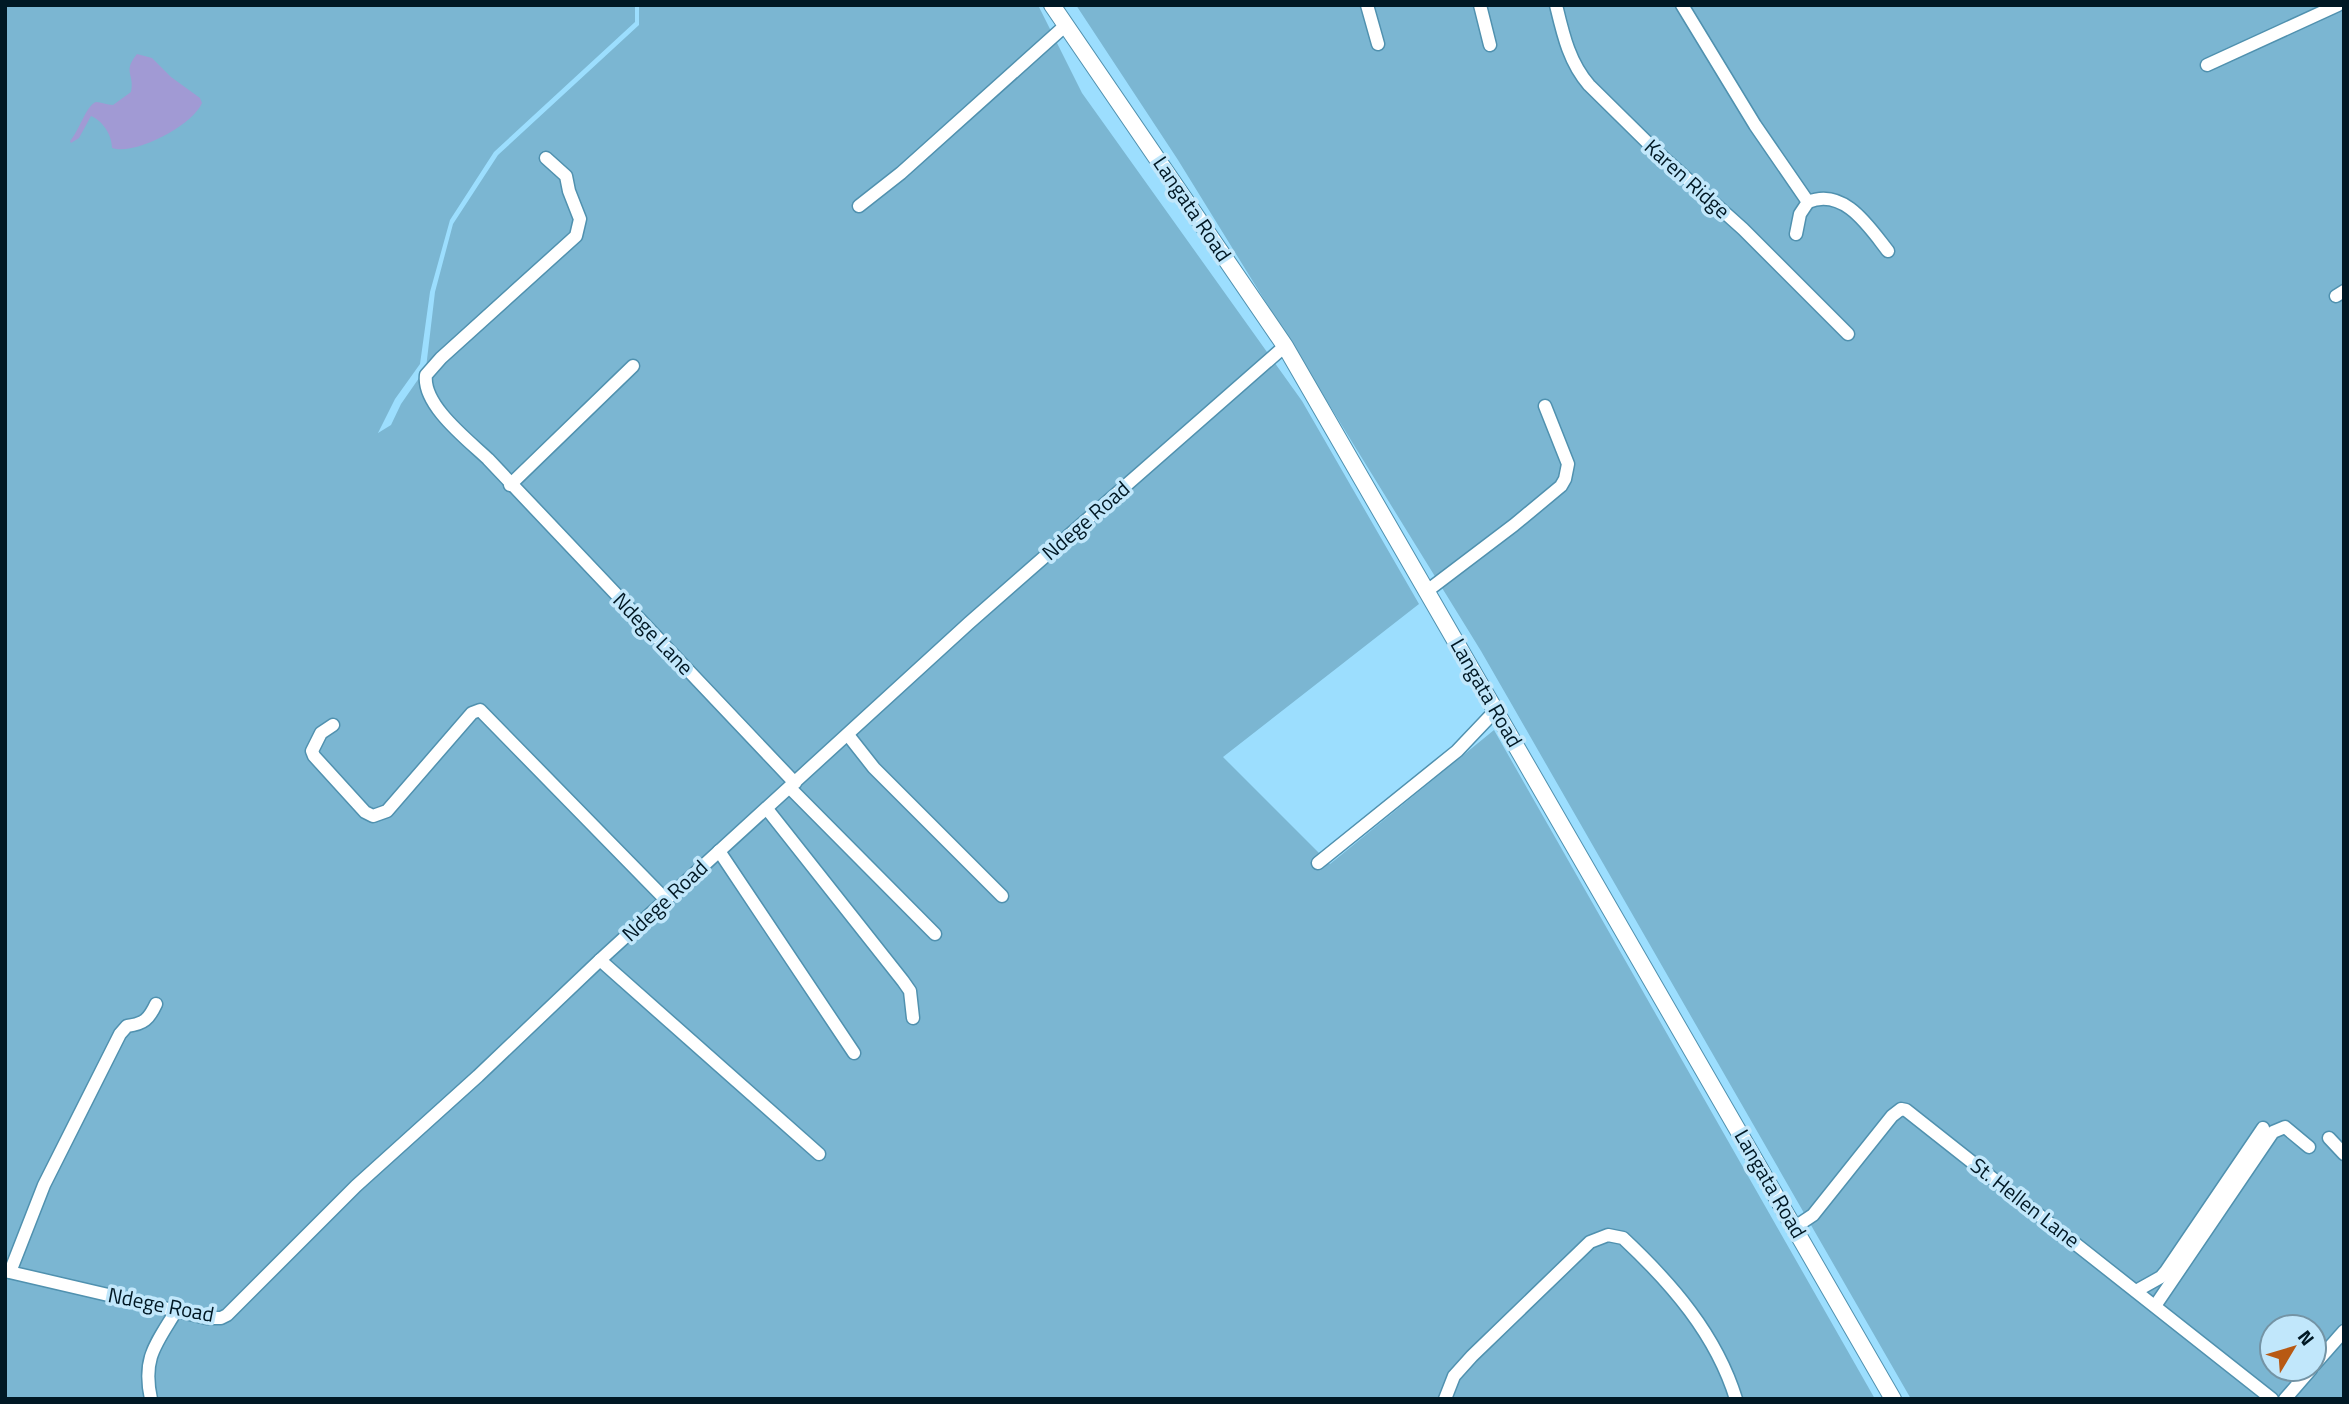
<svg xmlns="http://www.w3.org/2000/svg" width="2349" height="1404" viewBox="0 0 2349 1404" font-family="'Titillium Web',sans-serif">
  <rect width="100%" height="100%" fill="#9cdefe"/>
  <!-- green -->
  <g fill="#7bb6d2" fill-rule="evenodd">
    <path d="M5,5h630v17l-141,130 -44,68 -20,72 -10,72 -25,35 -17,34 13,-8 10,-21 25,-36 9,-76 18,-68 45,-69 141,-130v-20h399l44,88 220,308 117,203 -196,153 107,107 164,-134 381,669h-1870z"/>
    <path d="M1076,5h1268v1394h-433l-430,-748 -303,-491zM2272,1327h42v42h-42z"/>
  </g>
  <!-- water -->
  <path fill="#a19ad4" d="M137,54l15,4 19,19 29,21 2,5c-9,22 -67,53 -90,45 0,-13 -9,-27 -21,-32l-12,22 -8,5 -1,-2c8,-8 17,-37 26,-39 5,0 11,3 17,3l18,-13c4,-18 -9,-20 6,-38z"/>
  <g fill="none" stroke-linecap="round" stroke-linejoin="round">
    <!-- minor casing -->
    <g stroke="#5091af" stroke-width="15">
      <g id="minor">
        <path d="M1367,5l11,39"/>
        <path d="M1480,5l10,40"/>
        <path d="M1556,5c7,29 13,57 33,80l67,66 87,78 105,105"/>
        <path d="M1682,5l73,120 53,77 -8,12 -4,20"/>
        <path d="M2207,65l131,-60"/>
        <path d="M546,158l20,18 3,15 11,28 -4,17 -135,122 -15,17c-4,30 42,65 62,84l307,324"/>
        <path d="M1808,202c36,-15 61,25 80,49"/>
        <path d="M859,206l42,-33 165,-148"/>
        <path d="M2336,296l8,-5"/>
        <path d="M510,485l123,-119"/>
        <path d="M1427,591l87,-66 47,-39 4,-7 3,-15 -23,-58"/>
        <path d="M333,725l-12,8 -9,18 2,5 51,56 8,4 14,-5 85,-98 8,-3 187,191"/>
        <path d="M848,735l26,33 128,128"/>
        <path d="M790,788l145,146"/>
        <path d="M767,809l136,172 7,10 3,27"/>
        <path d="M719,851l135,202"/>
        <path d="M1318,863l139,-112 39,-41"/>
        <path d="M600,960l219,194"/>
        <path d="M2329,1138l15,16"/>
        <path d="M1795,1227l18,-12 79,-99 9,-7 5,1 366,289"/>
        <path d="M5,1271l202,47h14l6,-3 129,-129 122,-110 122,-116 369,-337 316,-277"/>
        <path d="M10,1272l34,-87 76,-151 7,-8c17,-2 22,-7 29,-22"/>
        <path d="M2136,1291l25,-14 5,-6 97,-143"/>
        <path d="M2155,1306l118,-174 12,-5 24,20"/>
        <path d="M2314,1365l30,-34"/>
        <path d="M151,1399c-9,-41 5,-55 25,-88"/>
        <path d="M1445,1399l9,-23 18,-20 118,-114 18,-7 15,3c48,45 93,96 113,161"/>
        <path d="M2285,1399l26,-30"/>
      </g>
    </g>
    <!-- major casing -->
    <g stroke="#5091af" stroke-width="18">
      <path id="major" d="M1052,5l233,341 608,1053"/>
    </g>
    <!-- minor -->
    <use href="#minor" stroke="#fff" stroke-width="12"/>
    <!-- major -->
    <use href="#major" stroke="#fff" stroke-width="16"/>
  </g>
  <g text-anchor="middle" stroke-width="7" stroke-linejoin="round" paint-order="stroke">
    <!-- street labels -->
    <g font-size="21" fill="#001824" stroke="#c1e7fb">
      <text transform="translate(1687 179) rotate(42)" y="7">Karen Ridge</text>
      <text transform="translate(1192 209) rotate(56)" y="7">Langata Road</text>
      <text transform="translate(1086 521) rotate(-41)" y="7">Ndege Road</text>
      <text transform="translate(653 634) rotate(46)" y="7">Ndege Lane</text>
      <text transform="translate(1486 693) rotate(60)" y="7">Langata Road</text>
      <text transform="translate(665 901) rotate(-43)" y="7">Ndege Road</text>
      <text transform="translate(1770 1184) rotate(60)" y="7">Langata Road</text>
      <text transform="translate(2025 1203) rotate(38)" y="7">St. Hellen Lane</text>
      <text transform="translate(161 1305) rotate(11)" y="7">Ndege Road</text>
    </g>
  </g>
  <!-- border -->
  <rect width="2349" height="1404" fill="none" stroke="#001824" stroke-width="14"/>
  <!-- north arrow -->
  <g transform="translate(2293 1348) rotate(52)"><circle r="33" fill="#c1e7fb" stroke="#7494a5" stroke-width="2"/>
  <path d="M0-5L12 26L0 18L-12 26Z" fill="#b85913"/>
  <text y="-10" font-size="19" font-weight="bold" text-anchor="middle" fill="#001824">N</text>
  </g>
</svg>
